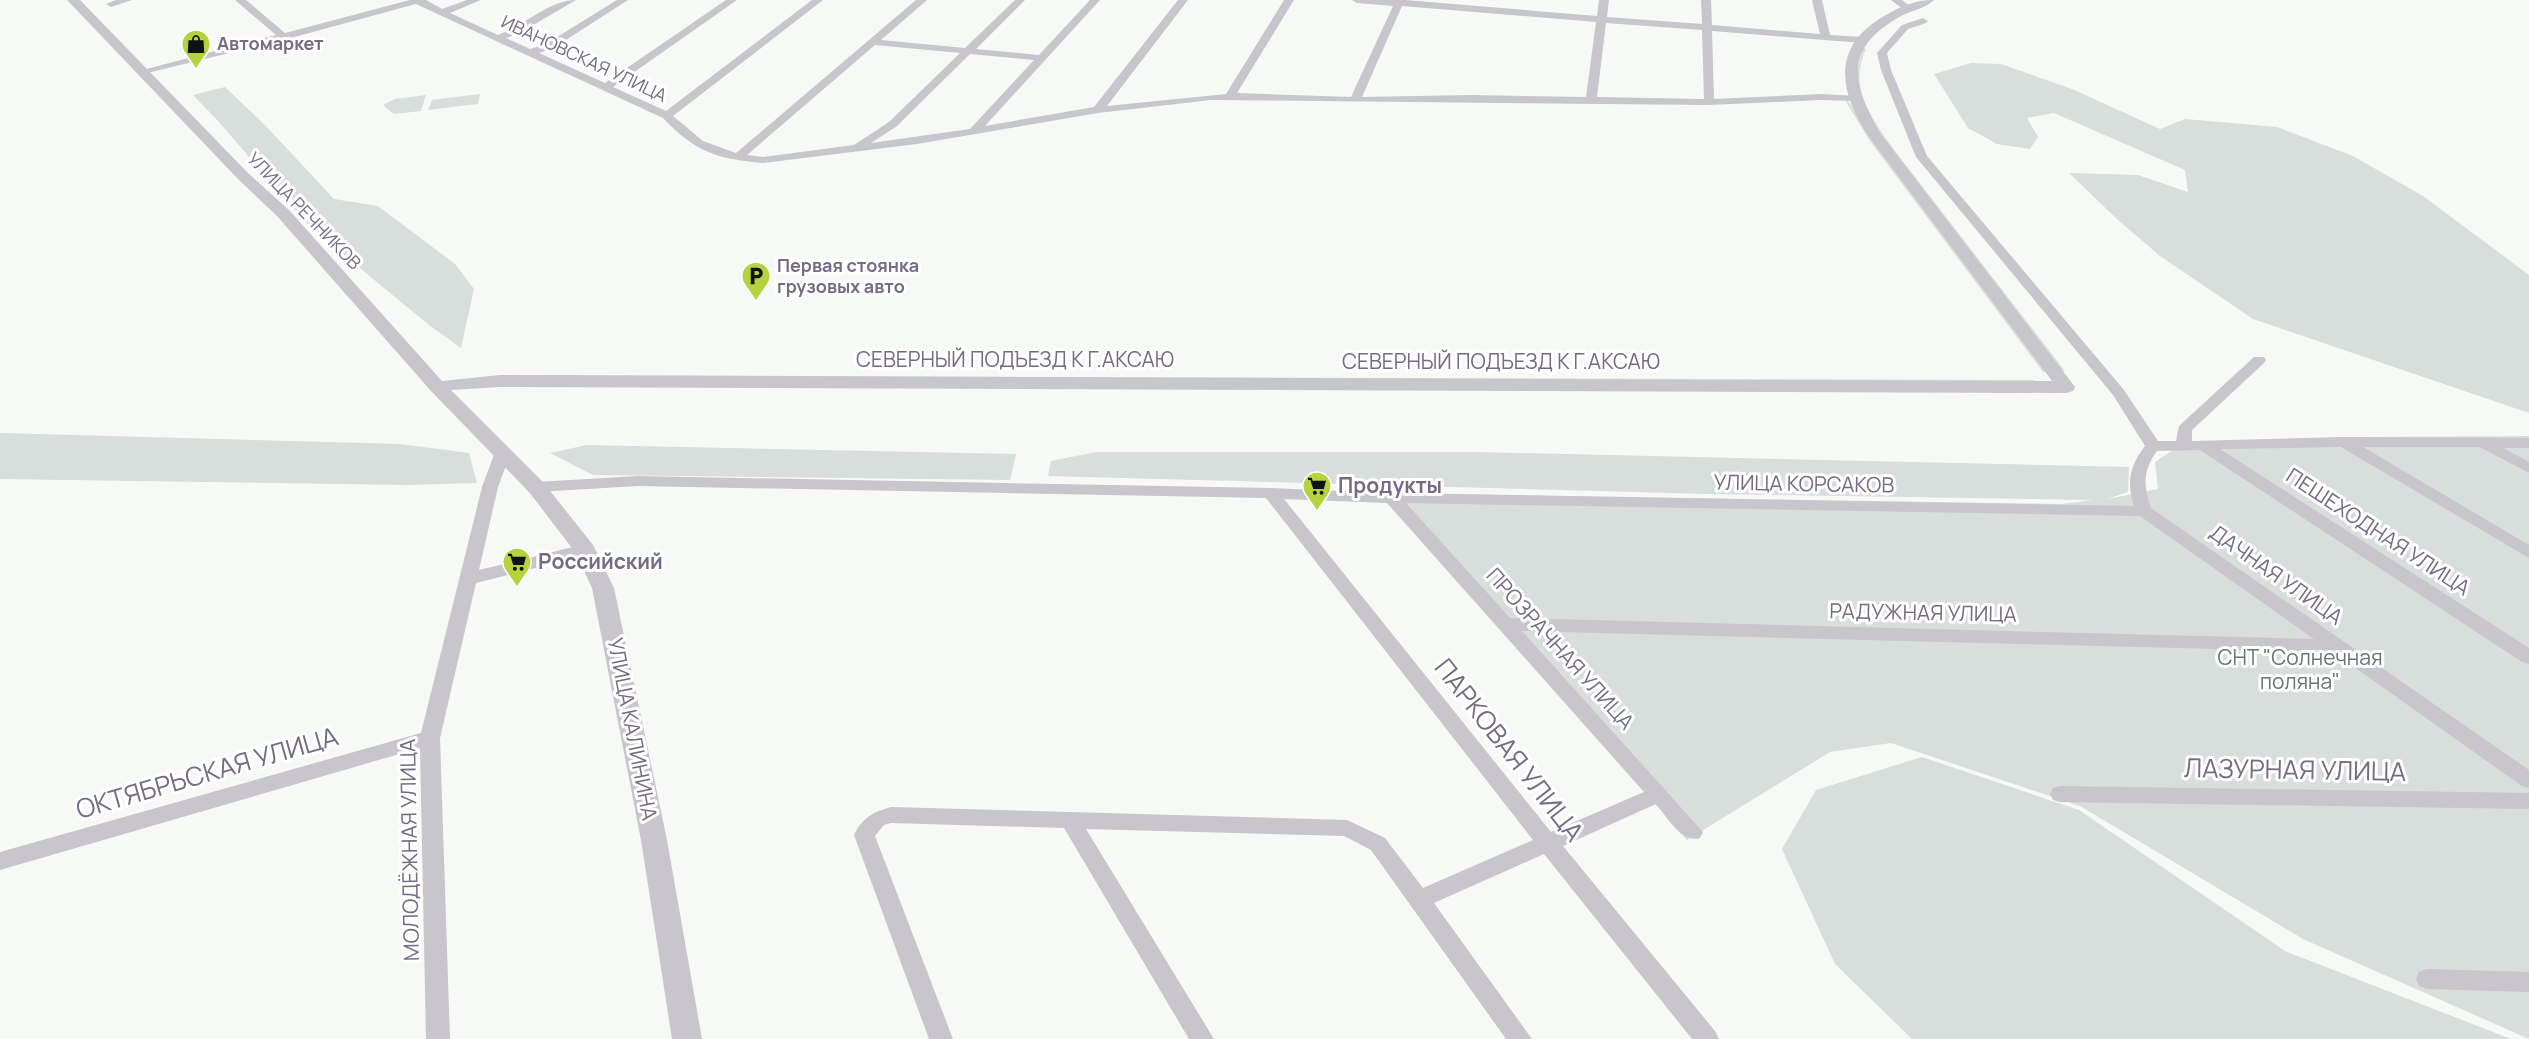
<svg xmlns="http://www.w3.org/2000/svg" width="2529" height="1039" viewBox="0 0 2529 1039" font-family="Manrope,sans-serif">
  <rect width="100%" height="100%" fill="#f7f9f7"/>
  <!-- green -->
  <g fill="#d7dedb">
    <path d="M1863,48l3,1c-19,39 7,71 29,102l170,220h-4l-191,-250 -15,-43z"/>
    <path d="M1971,63l30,1 71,25 88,40 25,-10 92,8 76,29 70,40 106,79v138l-276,-94 -93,-63 -42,-36 -49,-47 69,2 50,17 -3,-22 -131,-57 -27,5 11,19 -8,12 -33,-5 -29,-16 -34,-54z"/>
    <path d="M225,87l40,38 69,74 44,7 77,58 19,25 -13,59 -32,-23 -119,-98 -92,-106 -25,-26z"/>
    <path d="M480,94l-2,10 -50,6 4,-10z"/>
    <path d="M426,95l-5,16 -27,3 -11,-9 12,-6z"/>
    <path d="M1845,100l4,2 12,22 187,247 -5,1 -173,-231z"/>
    <path d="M509,375l1525,5 2,3 -1529,-6z"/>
    <path d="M0,433l400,11 69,9 8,30 -69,2 -408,-6z"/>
    <path d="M2529,436v603l-226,-100 -223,-133 -189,-63 -61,9 -143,88 -306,-347 680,11 32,-4 -385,-6 -660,-18 3,-15 45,-9h380l653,15 -1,25 -21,7 51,-10 -3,-27 30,-20 174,-5z"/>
    <path d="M587,445l429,9 -6,26 -417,-5 -43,-22z"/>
    <path d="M1922,757l157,53 206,141 226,88h-599l-77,-75 -53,-115 34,-59z"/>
  </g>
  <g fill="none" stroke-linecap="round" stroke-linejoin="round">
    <!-- minor -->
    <g fill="#c8c5cc" fill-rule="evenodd">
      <path d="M116,0h16l-21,7 -5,-3z"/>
      <path d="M235,0h11l39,33 125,-33h16l16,9 25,-9h14l-31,13 48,22c26,-9 51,-35 78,-35l-58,34 -12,4 24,11 14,-4 73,-45h11l-76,49 -13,4 66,30 121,-83h11l-124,87 53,24 146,-111h11l-150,116 30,25 33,12 180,-153h11l-46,40 84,8 50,-48h10l-49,49 63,6 51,-55h10l-115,126 109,-19 84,-107h10l-81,106 119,-12 58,-94h10l-57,93 114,4 42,-91 -36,-3 -5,-3h53l192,16 2,-16h10l-2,17 95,7 -1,-24h10l1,25 108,9 -8,-34h10l8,35 32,2 5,3 -5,3 -150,-12 2,68 107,-5 36,2v4l-4,1 -32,-1 -112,5 -498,-5 -113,13 -181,31 -154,19c-46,-4 -68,-11 -100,-45l-247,-114 -129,35 -148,36v-4l137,-36zM1402,6l194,16 -10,75 -116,-2 -108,2zM1606,23l96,7 2,69 -107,-2zM875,45l85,8 -71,69 -35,23 -91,12 -16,-2zM970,54l64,6 -64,69 -99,14 26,-17z"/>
      <path d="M1891,0h11l10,8 -8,2z"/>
      <path d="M1923,18l5,3 -2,2 -18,6 -21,24 4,17 36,86 197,234 34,51h18l3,-15 75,-69h10l2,3 -2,3 -72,67v11l151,-4 186,1v10h-26l26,14v11l-49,-26h-117l166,98v13l-188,-111 -121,2 309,199v16l-7,-2 -322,-212 -43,1c-14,18 -14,36 -6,57l378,262v18l-7,-2 -189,-134 -811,-21 181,201 -3,6c-18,6 -33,-21 -44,-34l-93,42 152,185 4,8h-27l-148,-185 -110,49 98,136h-26l-135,-189 -27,-14 -258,-7 128,210h-25l-125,-211 -173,-5 -7,2 -9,11 78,203h-24l-75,-204c8,-17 19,-23 37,-28l456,13 38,18 38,50 110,-48 -267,-342 -628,-12 -102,6 -8,-5 8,-5 102,-6 633,12 121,5 742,13c-8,-24 -4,-41 11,-60l-32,-51 -197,-238 -35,-87 -4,-17 25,-28zM1284,499l103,4 257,289 -93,40zM1406,503l734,13 174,123 -804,-21z"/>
      <path d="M503,447l8,5 -13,35 -19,83 106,-26 6,2 2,4 -2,4 -115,29 -36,155 10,301h-24l-6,-291 -420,122v-18l421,-119 61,-246 13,-35z"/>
      <path d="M2060,786l469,7v16l-469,-7 -7,-2 -3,-6 3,-6z"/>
      <path d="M2427,969l102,3v20l-102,-3 -8,-3 -3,-7 3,-7z"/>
    </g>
    <!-- tertiary -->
    <path fill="#c8c5cc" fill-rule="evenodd" d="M67,0h13l168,173 41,37 153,171 58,-6 1552,6 -183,-244c-31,-46 -38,-92 17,-122 16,-9 29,-15 48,-15 -8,8 -23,11 -33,16 -58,33 -50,66 -21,117l195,254 -2,4 -7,2 -1566,-6 -49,3 92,92 50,63 21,43 53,252 35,199h-30l-31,-199 -49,-252 -17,-36 -46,-60 -98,-101 -154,-175 -39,-37z"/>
  </g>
  <!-- icons -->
  <defs>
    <g id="shop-pin" transform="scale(1.5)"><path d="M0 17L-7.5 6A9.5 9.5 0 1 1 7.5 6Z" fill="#b6d23e" stroke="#fff"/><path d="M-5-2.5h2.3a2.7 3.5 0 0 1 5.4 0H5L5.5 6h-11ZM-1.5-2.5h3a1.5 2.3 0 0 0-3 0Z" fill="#111"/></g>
    <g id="parking-pin" transform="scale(1.5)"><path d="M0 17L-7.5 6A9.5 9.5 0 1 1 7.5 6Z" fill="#b6d23e" stroke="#fff"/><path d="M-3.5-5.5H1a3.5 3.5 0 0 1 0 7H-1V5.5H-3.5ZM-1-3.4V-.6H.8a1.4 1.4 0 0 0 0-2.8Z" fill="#111"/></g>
    <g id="supermarket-pin" transform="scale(1.5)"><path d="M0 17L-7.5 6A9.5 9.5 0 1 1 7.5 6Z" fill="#b6d23e" stroke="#fff"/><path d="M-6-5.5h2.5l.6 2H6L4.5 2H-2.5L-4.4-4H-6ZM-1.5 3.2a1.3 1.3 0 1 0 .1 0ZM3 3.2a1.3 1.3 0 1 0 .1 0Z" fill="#111"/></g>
  </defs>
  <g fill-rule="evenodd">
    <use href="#shop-pin" x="196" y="44"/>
    <use href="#parking-pin" x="756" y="276"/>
    <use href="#supermarket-pin" x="1317" y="486"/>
    <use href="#supermarket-pin" x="517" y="562"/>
  </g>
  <g text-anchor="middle" stroke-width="6" stroke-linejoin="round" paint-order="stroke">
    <!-- far-poi labels -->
    <g font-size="18" font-weight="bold" fill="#766b85" stroke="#fff" text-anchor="start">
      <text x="217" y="50">Автомаркет</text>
      <text x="777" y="272">Первая стоянка<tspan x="777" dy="21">грузовых авто</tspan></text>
    </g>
    <!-- far-street labels -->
    <g font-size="18" fill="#766b85" stroke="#fff">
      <text transform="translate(584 59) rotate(25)" y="6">ИВАНОВСКАЯ УЛИЦА</text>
      <text transform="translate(304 211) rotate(46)" y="6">УЛИЦА РЕЧНИКОВ</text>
    </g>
    <!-- street labels -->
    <g font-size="21" fill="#766b85" stroke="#fff">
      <text x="1015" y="367">СЕВЕРНЫЙ ПОДЪЕЗД К Г.АКСАЮ</text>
      <text x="1501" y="369">СЕВЕРНЫЙ ПОДЪЕЗД К Г.АКСАЮ</text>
      <text transform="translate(1804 484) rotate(1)" y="7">УЛИЦА КОРСАКОВ</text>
      <text transform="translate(2378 532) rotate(33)" y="7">ПЕШЕХОДНАЯ УЛИЦА</text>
      <text transform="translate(2276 575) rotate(35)" y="7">ДАЧНАЯ УЛИЦА</text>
      <text transform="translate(1923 613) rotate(1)" y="7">РАДУЖНАЯ УЛИЦА</text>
      <text transform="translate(1560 649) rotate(48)" y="7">ПРОЗРАЧНАЯ УЛИЦА</text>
      <text transform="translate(632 729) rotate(79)" y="7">УЛИЦА КАЛИНИНА</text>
      <text transform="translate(410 850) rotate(-91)" y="7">МОЛОДЁЖНАЯ УЛИЦА</text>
    </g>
    <!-- poi labels -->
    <g font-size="21" font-weight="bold" fill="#766b85" stroke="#fff" text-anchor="start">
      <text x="1338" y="493">Продукты</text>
      <text x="538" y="569">Российский</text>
    </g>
    <!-- park labels -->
    <g font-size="21" fill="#667873" stroke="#fff">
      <text x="2300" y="665">СНТ "Солнечная<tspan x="2300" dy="24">поляна"</tspan></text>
    </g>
    <!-- near-street labels -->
    <g font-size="26" fill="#766b85" stroke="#fff">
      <text transform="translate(1509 750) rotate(52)" y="9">ПАРКОВАЯ УЛИЦА</text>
      <text transform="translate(2295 770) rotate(1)" y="9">ЛАЗУРНАЯ УЛИЦА</text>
      <text transform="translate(207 773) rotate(-16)" y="9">ОКТЯБРЬСКАЯ УЛИЦА</text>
    </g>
  </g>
</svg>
